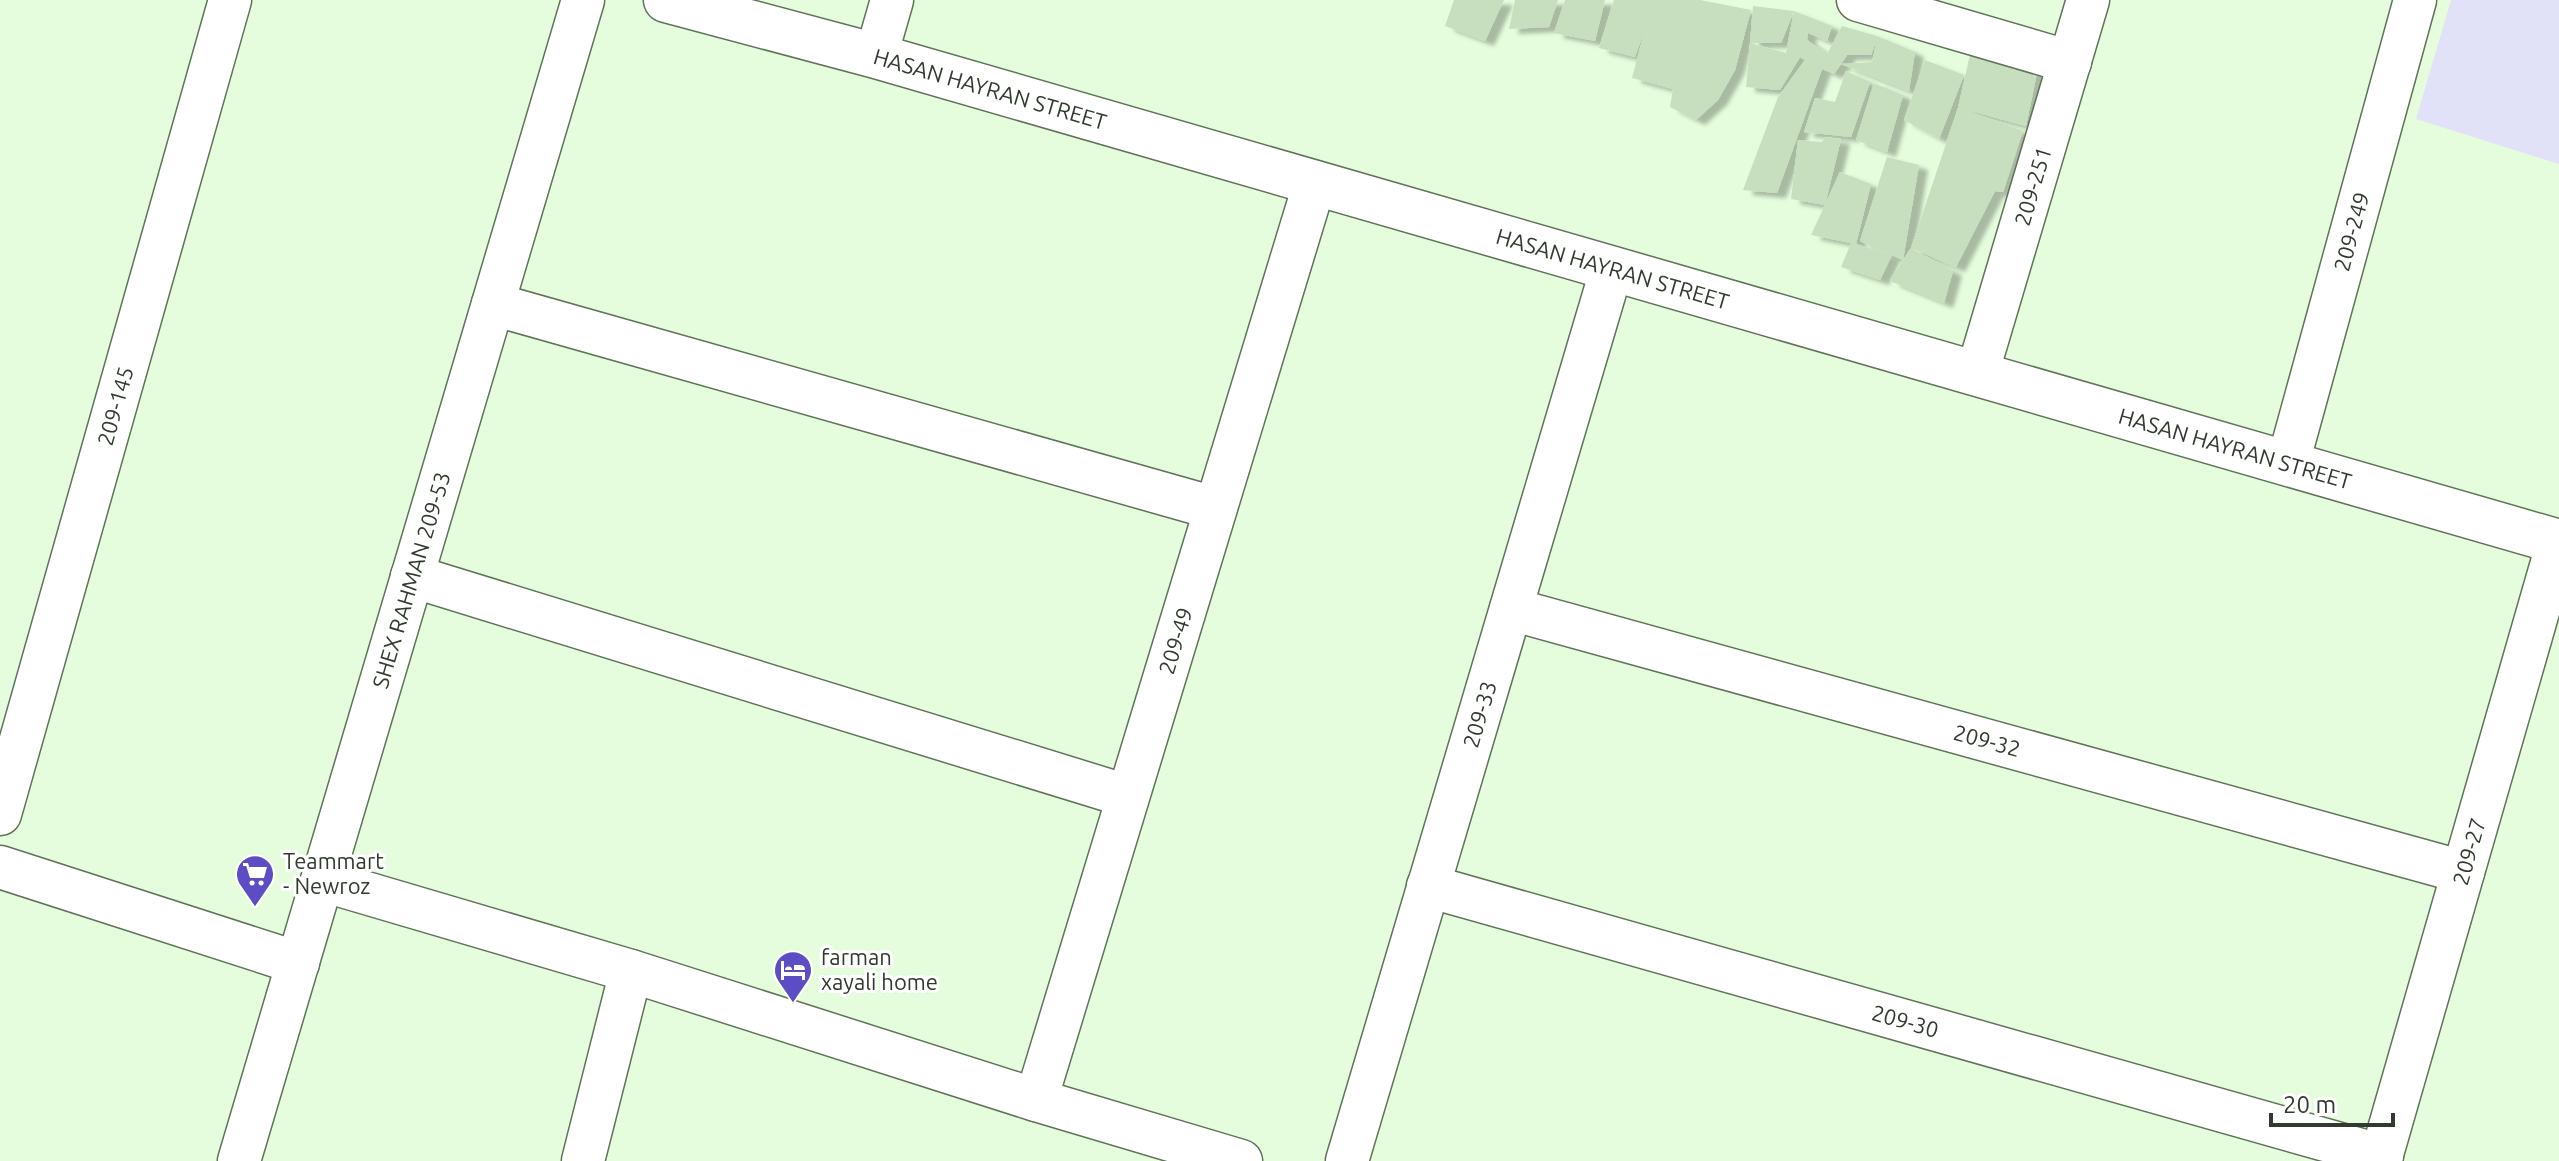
<svg xmlns="http://www.w3.org/2000/svg" width="2559" height="1161" viewBox="0 0 2559 1161" font-family="Ubuntu,sans-serif">
  <defs>
    <filter id="shadow"><feDropShadow dx="9" dy="5" stdDeviation="2" flood-color="#0004"/></filter>
  </defs>
  <rect width="100%" height="100%" fill="#e5fddd"/>
  <!-- green -->
  <path fill="#e1e2f7" d="M2451,0h108v164l-143,-45z"/>
  <!-- building -->
  <g fill="#c7debf" fill-rule="evenodd" filter="url(#shadow)">
    <path d="M1454,0h50l-19,41 -40,-15z"/>
    <path d="M1515,0h43l-9,27 -40,2z"/>
    <path d="M1565,0h40l-10,41 -41,-8z"/>
    <path d="M1614,0h86l51,10 -16,60 -17,30 -22,20 -26,-13 3,-18 -41,-11 13,-49 -10,28 -36,-9z"/>
    <path d="M1753,6l41,5 -13,32h-31z"/>
    <path d="M1794,11l38,15 -5,15 -19,-8 -1,7 20,14 15,-28 35,10 38,16 -6,39 -68,-27 -7,10 -12,-5 -45,124 -34,-3 35,-93 27,-37 -5,-3 -20,33 -34,-3 4,-44 36,10zM1877,39l-5,23 -31,2 6,-9h24z"/>
    <path d="M1971,50l67,18 -12,58 -62,-17 59,22 -20,61 -8,-1 -39,76 -45,-19 47,-140z"/>
    <path d="M1925,60l39,15 -25,64 -35,-19z"/>
    <path d="M1846,71l24,11 -19,55 -47,-5 11,-34 20,4z"/>
    <path d="M1874,83l29,12 -16,57 -31,-12z"/>
    <path d="M1825,137l16,2 -16,66 -34,-6 7,-59 24,2z"/>
    <path d="M1887,157l32,8 -16,95 8,-12 42,23 -9,32 -54,-22 13,-21 -43,-19z"/>
    <path d="M1840,172l31,12 -15,60 36,11 -12,25 -39,-13 10,-24 -40,-8z"/>
  </g>
  <g fill="none" stroke-linecap="round" stroke-linejoin="round">
    <!-- street casing -->
    <g stroke="#5f7358" stroke-width="45">
      <g id="street">
        <path d="M1858,0l212,62"/>
        <path d="M876,56l16,-56"/>
        <path d="M493,304l721,204"/>
        <path id="s1" d="M1977,374l111,-374"/>
        <path id="s2" d="M2288,463l127,-463"/>
        <path d="M412,576l715,220"/>
        <path id="s3" d="M1511,609l952,263"/>
        <path id="s4" d="M0,814l230,-814"/>
        <path d="M0,867l298,96"/>
        <path d="M322,880l309,91 405,129 205,61"/>
        <path id="s5" d="M1428,886l954,270"/>
        <path id="s6" d="M1036,1100l279,-918"/>
        <path id="s7" d="M239,1161l344,-1161"/>
        <path d="M583,1161l48,-190"/>
        <path id="s8" d="M1347,1161l265,-893"/>
        <path id="s9" d="M2380,1161l178,-619"/>
      </g>
    </g>
    <!-- secondary casing -->
    <g stroke="#5f7358" stroke-width="47">
      <g id="secondary">
        <path id="s10" d="M666,0l210,56 1683,486"/>
      </g>
    </g>
    <!-- street -->
    <use href="#street" stroke="#fff" stroke-width="42"/>
    <!-- secondary -->
    <use href="#secondary" stroke="#fff" stroke-width="44"/>
  </g>
  <!-- icons -->
  <defs>
    <g id="supermarket-pin" transform="scale(2)"><path d="M0 17L-7.5 6A9.5 9.5 0 1 1 7.5 6Z" fill="#5c4dc5" stroke="#fff"/><path d="M-6-5.5h2.5l.6 2H6L4.5 2H-2.5L-4.4-4H-6ZM-1.5 3.2a1.3 1.3 0 1 0 .1 0ZM3 3.2a1.3 1.3 0 1 0 .1 0Z" fill="#fff"/></g>
    <g id="hotel-pin" transform="scale(2)"><path d="M0 17L-7.5 6A9.5 9.5 0 1 1 7.5 6Z" fill="#5c4dc5" stroke="#fff"/><path d="M-6-4.5h1.5V1H6V5H4.5V3h-9V5H-6ZM-4 0a1.8 1.8 0 1 1 3.6 0ZM.5 0V-2.5h3Q6-2.5 6 0Z" fill="#fff"/></g>
  </defs>
  <g fill-rule="evenodd">
    <use href="#supermarket-pin" x="255" y="874"/>
    <use href="#hotel-pin" x="793" y="970"/>
  </g>
  <g text-anchor="middle" stroke-width="6" stroke-linejoin="round" paint-order="stroke">
    <!-- street labels -->
    <g font-size="22" fill="#313a2e" stroke="#fff">
      <text dy="8" stroke="none"><textPath href="#s10" startOffset="336">HASAN HAYRAN STREET</textPath></text>
      <text dy="8" stroke="none"><textPath href="#s1" startOffset="196">209-251</textPath></text>
      <text dy="8" stroke="none"><textPath href="#s2" startOffset="240">209-249</textPath></text>
      <text dy="8" stroke="none"><textPath href="#s10" startOffset="984">HASAN HAYRAN STREET</textPath></text>
      <text dy="8" stroke="none"><textPath href="#s4" startOffset="424">209-145</textPath></text>
      <text dy="8" stroke="none"><textPath href="#s10" startOffset="1632">HASAN HAYRAN STREET</textPath></text>
      <text dy="8" stroke="none"><textPath href="#s7" startOffset="606">SHEX RAHMAN 209-53</textPath></text>
      <text dy="8" stroke="none"><textPath href="#s6" startOffset="480">209-49</textPath></text>
      <text dy="8" stroke="none"><textPath href="#s8" startOffset="466">209-33</textPath></text>
      <text dy="8" stroke="none"><textPath href="#s3" startOffset="494">209-32</textPath></text>
      <text dy="8" stroke="none"><textPath href="#s9" startOffset="322">209-27</textPath></text>
      <text dy="8" stroke="none"><textPath href="#s5" startOffset="496">209-30</textPath></text>
    </g>
    <!-- poi labels -->
    <g font-size="22" fill="#313a2e" stroke="#fff" text-anchor="start">
      <text x="283" y="869">Teammart<tspan x="283" dy="25">- Newroz</tspan></text>
      <text x="821" y="965">farman<tspan x="821" dy="25">xayali home</tspan></text>
    </g>
  </g>
  <!-- scale -->
  <path d="M2271 1113v12h122v-12" fill="none" stroke="#313a2e" stroke-width="4"/>
  <text x="2283" y="1113" font-size="24" fill="#313a2e" stroke="#ffffff" stroke-width="6" paint-order="stroke">20 m</text>
</svg>
